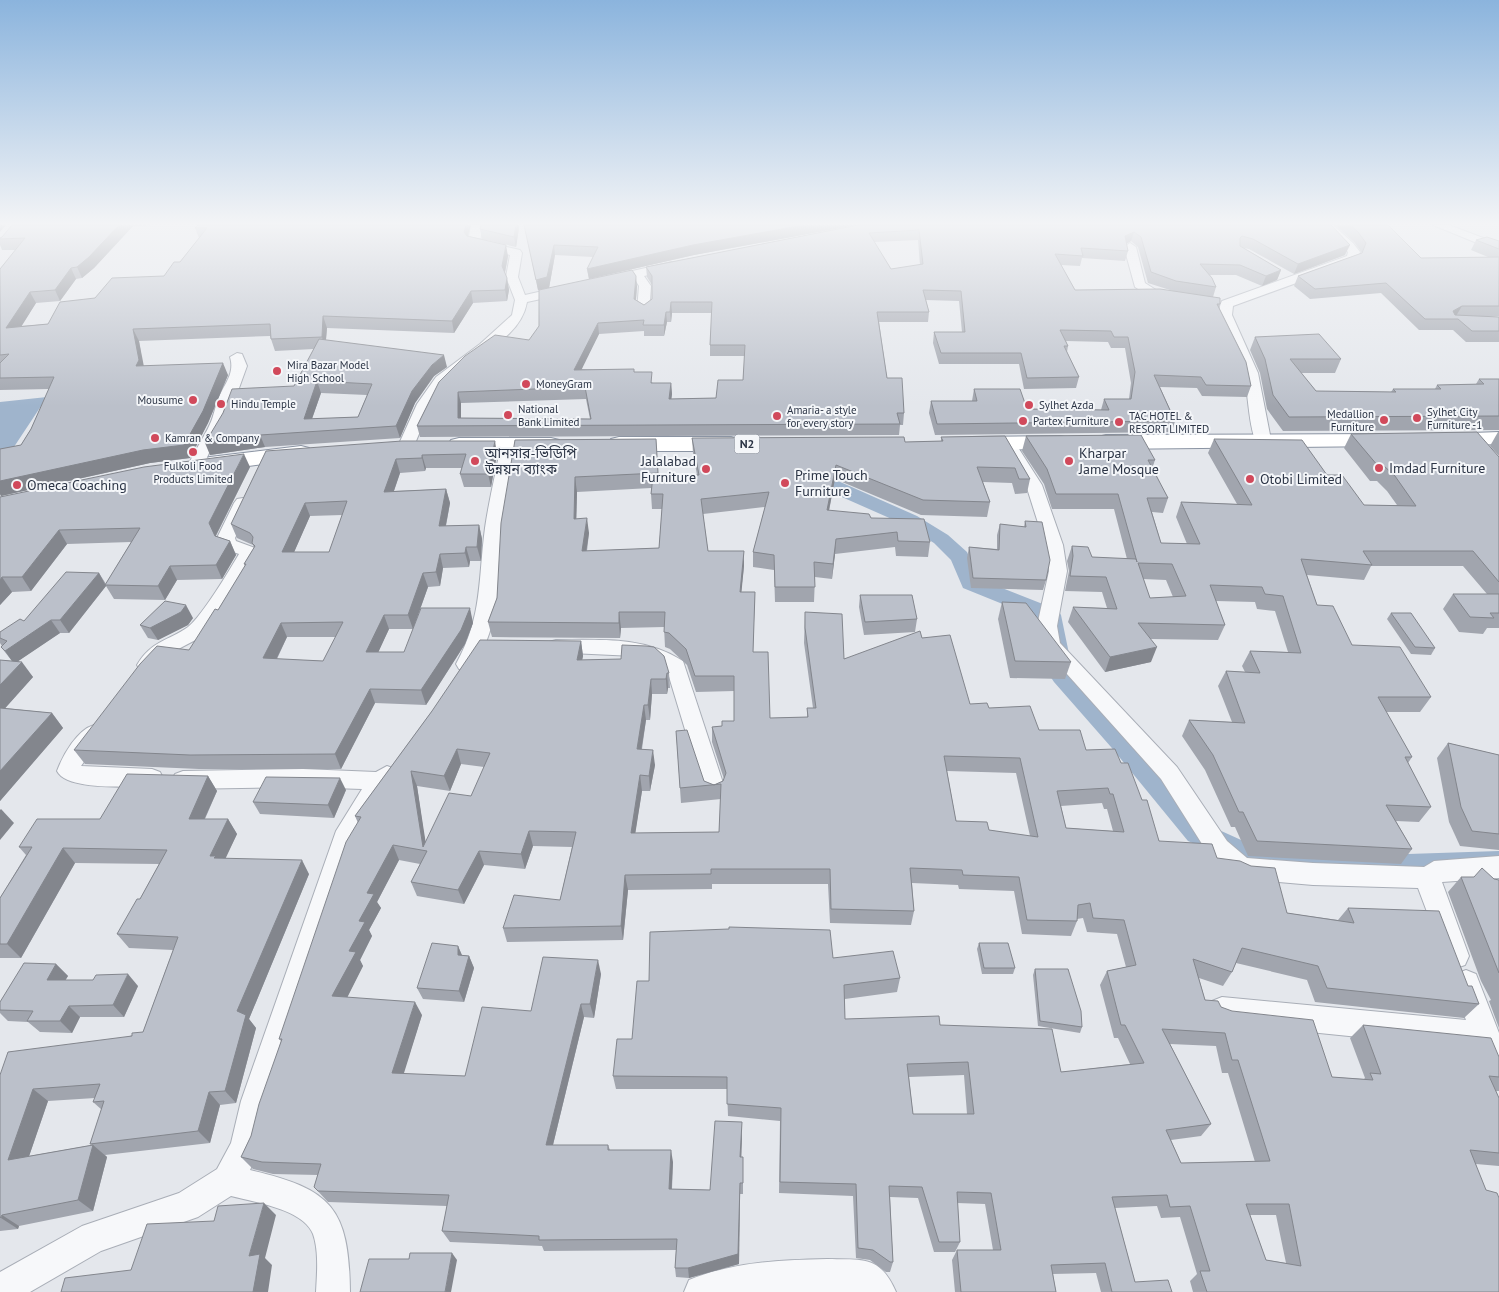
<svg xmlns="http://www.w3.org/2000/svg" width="1499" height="1292" viewBox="0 0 1499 1292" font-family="'PT Sans','Noto Sans Bengali',sans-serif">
  <rect width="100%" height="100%" fill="#e4e7ec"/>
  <!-- water -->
  <path fill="#9fb4cc" d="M47,397l-43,65 -4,7v-67z"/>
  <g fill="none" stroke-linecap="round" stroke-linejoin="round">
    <!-- canal -->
    <path fill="#9fb4cc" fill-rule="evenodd" d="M807,475l31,6 79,35 31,19 19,17 12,27 79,31 3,5 12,58 56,60 79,92 42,19 158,10 91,-3v24l-91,3 -160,-11 -10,-4 -50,-22 -77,-94 -57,-65 -4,-6 -10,-57 -77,-31 -12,-28 -17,-17 -31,-19 -77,-34 -27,-2 -1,-7 2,-4z"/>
    <!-- minor casing -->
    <g stroke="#a9aeb7" stroke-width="2">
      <g id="minor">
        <path d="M471,225h12l-3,16 40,9 2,3 -4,24 7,18 40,-9 6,4 -2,3 -42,9c-7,40 -59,55 -82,83 -15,18 -22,40 -31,61l-2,3h-12l-2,-3 19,-42 19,-27 44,-33 32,-29 3,-15 -9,-23 4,-22 -40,-10 -2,-2z"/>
        <path d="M1321,225h12l20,18 7,9 -3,9 -124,45 -1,9 26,58 13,67 -2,3h-12c-8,-12 -9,-52 -13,-69 -5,-20 -33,-54 -22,-73l125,-45 1,-4z"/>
        <path d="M1433,225h16l50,19v8z"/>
        <path d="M1130,243l6,4 9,36 11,7 18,2 2,3 -2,3 -25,-2 -14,-9 -11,-40z"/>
        <path d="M672,262l6,4 -2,3 -32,7 7,10 -2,27h-10l-2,-3 2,-24 -5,-8 -24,6 -6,-4 2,-3z"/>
        <path d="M237,353l5,1 5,12 -21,58 -14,22 -10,23h-12l-2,-3c6,-15 16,-28 22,-42 4,-8 5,-18 9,-27 6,-14 16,-24 11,-40z"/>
        <path d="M1008,439l6,2 28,44 21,60 4,26 -10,55 3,17 117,124 50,74 20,17 66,5 111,4 10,-6 65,-5v22l-57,4 27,74 -4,9 -9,3 -9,-3 -29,-77 -105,-3 -71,-6 -9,-4 -24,-20 -48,-76 -120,-134 -4,-19 12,-55 -4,-26 -19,-60 -26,-41z"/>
        <path d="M509,440l8,5c-5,28 -11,55 -14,83 -7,55 0,90 -30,141l-7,2 -7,-2 -3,-5c27,-49 22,-84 29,-136 4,-28 11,-56 16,-83z"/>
        <path d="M243,498l6,1 3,4 -17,35 1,3 19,7 3,4 -17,31 -38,53 -36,19 -13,15 -7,2 -7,-2 -3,-5c14,-24 31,-24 51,-38 14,-11 41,-56 51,-73l-17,-6 -5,-10 17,-35 3,-4z"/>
        <path d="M556,640c44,0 88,-4 127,21l42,128 -3,6 -8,3 -8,-3 -3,-6 -36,-119 -11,-7 -22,-7 -85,-4 -3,-5 3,-5z"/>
        <path d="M94,725l8,2 3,6 -24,33 71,3 8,3 3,6 -3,6 -8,3c-22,-1 -85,4 -95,-16 6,-16 20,-41 37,-46z"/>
        <path d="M387,766l8,3 3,6 -27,36 -12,21 -88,269 -11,47 -10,22c82,19 99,38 100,122h-34c1,-18 3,-41 -3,-58 -10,-25 -59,-32 -82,-38l-33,21 -97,34 -71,41h-30v-20l82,-46 97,-33 38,-24 14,-26 10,-42 95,-270 26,-42 -59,-2 -120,2 -8,-3 -3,-6 3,-6 8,-3 120,-2 73,3z"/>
        <path d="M1466,970l10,4 23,59v51l-10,-4 -12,-31 -255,-26 -10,-4 -4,-9 4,-9 10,-4 244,23 -14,-37 4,-9z"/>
        <path d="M827,1259c36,1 53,-4 69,33h-212l5,-12c43,-18 92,-20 138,-21z"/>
      </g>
    </g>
    <!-- trunk casing -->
    <g stroke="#8b94a3" stroke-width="2">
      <g id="trunk">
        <path d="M1499,432v12l-53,2 -8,-1 -3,-5 3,-5 8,-1z"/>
        <path d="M1386,434l8,1 3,5 -3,5 -8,1 -280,3 -8,-2 -3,-5 3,-5 8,-2z"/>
        <path d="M1061,436l8,2 3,5 -3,5 -98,3 -8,-2 -3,-5 3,-5 8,-2z"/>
        <path d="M619,437h112l8,2 3,5 -3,5 -8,2h-112l-8,-2 -3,-5 3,-5z"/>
        <path d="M459,438h92l8,2 3,5 -3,5 -8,2h-92l-8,-2 -3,-5 3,-5z"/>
        <path d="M301,446l8,2 3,5 -3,5 -99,13 -8,-2 -3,-5 3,-5 8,-2z"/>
      </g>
    </g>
    <!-- minor -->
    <use href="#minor" fill="#f7f8fa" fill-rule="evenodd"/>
    <!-- trunk -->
    <use href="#trunk" fill="#fff" fill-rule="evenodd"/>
  </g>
  <!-- wall -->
  <g fill="#a1a5ae" fill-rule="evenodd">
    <path d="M12,225h143l-22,1 -39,42 -12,10 -6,1 -16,22 -24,2 -15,23 27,-2 47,-26 69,-22 16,-14 19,-24 -4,-10 3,-3 270,11 14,3 -2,-10 1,-4h38v3l-3,19 -30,-7 22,16 -3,17 4,17 -2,11 -34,2 -19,30 -127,-5 -1,12 121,27 -13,9 -19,27 -15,35 -135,9 -55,8 84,-69 20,-37 -39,2 -5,-15 -131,5 4,25 85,9 -20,48 -18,35 -40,5 -149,33 -1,-2v-45l21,-4 10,-16 18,-40 -49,1v-121l16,-19h-14l-2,-5v-7l2,-1zM321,393l46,2 -9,22 -46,2z"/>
    <path d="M524,225h332l-162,30 -105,24 -2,-10 6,-12 -38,-2 -6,33 -11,2z"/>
    <path d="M858,225h473l14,30 -51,19 -45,-25 -5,-1 37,22 -4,10 -15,6 -26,-11h-26l6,12 -3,10 7,7 -1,4 32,78 -4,11 -45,-1 -5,-8 -37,-1 15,34 -3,11 -237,3 -6,-22 2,-12h41l2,-12 53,20 74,1 3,-11h25l2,-16 -6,-35h-14l-3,-6 -42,-1 2,5 -1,6 12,25 -3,11 -52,1 -5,-25h-80l-6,-21 1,-11h28l-3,-31 -33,-1 3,12 -1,10h-49l8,56 17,35 -1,12h-3l-1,10 -479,2 -3,-11 22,-44 90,-42 108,-54 -1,14 8,5 8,-6v-14l-5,-8 -1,-10zM918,240l2,25 -29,4 -17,-27zM1131,241l7,6 10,36 25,8 -98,-1 -14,-25 19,1 2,-8 43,3 3,-10 -2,-7zM672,313h40l-2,32v11h35l-2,24 -27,18 -45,1 1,-5 -1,-11h-18l-19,-11 -53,-3 18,-35 45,-3v5h20l3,-14h4zM586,399l4,20 -129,-1v-15z"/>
    <path d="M1335,225h53l33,33 67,-1 -17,-7 5,-10 23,1v75h-23l23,1v25h-33l-13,-12h-34l-38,-37 -71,6 -16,-13 4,-10 64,-23 -8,-11z"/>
    <path d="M1255,337l86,22 -6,14h-34l15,18 75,1 2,-3h42l2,-4 39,-1 3,-5h20v51l-216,1 -16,-22 -7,-36 -10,-23z"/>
    <path d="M1498,432h1v24l-9,-10z"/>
    <path d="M1351,434l148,23v171h-12l-4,6 -24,-2 -16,-23 10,-15h34l-24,-28h-92l-7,14 -57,-5 10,30 35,40 79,52 -11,15h-34l26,45 -4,6 23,44 -12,15 -23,-1 16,28 -11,15 -153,-8 -13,-29h-4l-26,-57 -23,-34 7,-16 43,2 -14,-36 8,-15 19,1 -3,-6 8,-15 38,1 -13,-41 -18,-2 -2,-7 -39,-1 9,24 -7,15 -67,-1v23l-46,10 -37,-50 5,-15 34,1 -5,-16 -37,-1 4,-20 -2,-10 5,-15 20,11 35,2 -13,-50h-62l-8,-25 -22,-33 4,-15 129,24 -3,9 16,29 -5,15 -11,-1 9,31 26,1 -11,-27 5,-15 56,2 -29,-51 6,-14 113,36 37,30h33l-10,-14 -10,-10h-7l-26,-33zM1143,579l23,1 7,17 -23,1z"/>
    <path d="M1005,436l25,43 -3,14 -12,1 -3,-11 -29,-1 7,20 -3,15 -66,-2 -86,-36 -6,32 42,7 59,24 -2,15 -32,-1 -1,-9 -60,7 -3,25 -17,-2 -1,25h-39l-1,-32 -21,-3v-15l12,-45 -62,7 5,37 36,15 -3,26h14l-2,60 17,66 37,-1v-9h6l-9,-65 1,-31 39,47 78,-21 48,66 19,4 97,42 35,13 21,37 17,41 58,17 70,55 51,7 10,-12 120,78 11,18 -15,14 -149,-16 -8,-22 -71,-17 -4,9 -9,14 -24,-8 6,22 16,7 111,70 32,2 1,-1 -15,-40 13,-13 136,32v34h-3l3,7v68l-23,-2 23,128h-306l-3,-11 7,-7 -17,-57 -19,1 -4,-12 -42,2 20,74 37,10h-71l-5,-19 -43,1 3,18h-101l-3,-32 5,-10h36l-8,-46 -28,-1 3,39 -5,10h-21l-16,-54 -28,-1 3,65 -3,10h-4l-16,-12 -14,-2 -3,-62 -74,-3 1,-72 -52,-5 -1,-27h-111l-3,-13 19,-37 17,-58 184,-23 67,20 -3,14 -52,7v20l95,6 121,47 69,-8 -12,-26h-4l-14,-53 7,-14 19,-4 -9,-33 -30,-2 -4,-14 -6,1v2l-6,15 -49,-2 -8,-43 -55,-2 -1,-4 -46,-2 2,28 -3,14 -81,-2 -2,-39h-116v5l-84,1 -5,50 -116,2 -4,-14 57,-28 12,-53 -39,-1 -8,23 -41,-4 -20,39 -47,-8 -6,-14 9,-18 -21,-4 -22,42 4,6 -12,22 3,6 -12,24 3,6 -16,31 75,18 -19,59 62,2 66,-65 70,-37 -7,44 -10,-1 -31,128h55l2,5 63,12 -1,27 38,1 32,-56 -1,23 2,11v26h-3l-1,70 -50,14 -13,-1 -1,-9 1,-18 -132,1 -2,-5 -92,-4 -8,-11 5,-25 -119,-4 -14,-15 4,-12 -45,-1 -20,-5 -12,-12 10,-21 30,-95 -2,-2 79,-216 -3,-7 77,-105 149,-70 2,15 -1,4 87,13 1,15h-2l-1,6h-15l-2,26h-4l-4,29 13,16 -5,26h-8l-7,42 84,-1 2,-33 -40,4 -5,-72 28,50 10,4 9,-4 1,-2 -12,-37v-15l10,-1 12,-5v-30l-38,1 -9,-27 -17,-16 -5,-2 -1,-20 -43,1 -1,10 -128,-1 -4,-15 9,-24 18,-158 141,-1 2,37 39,-1 -4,-22 -1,-15 213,4 36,-1v-4zM651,488v6l1,15h10l-3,39 -72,3 2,-18 -13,-14 1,-27zM461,764l23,3 -13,29 -46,46 -8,-56 33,5zM947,771l69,2 14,63 -41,-6 -33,-9zM1102,803l2,6h3l6,22 -47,-3 -5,-22zM1170,1044l46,2 6,27h6l27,89 -74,1 -10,-23 30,-4 10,-12zM964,1075l3,39h-54l-4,-37zM1250,1215h26l10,48 -20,-3z"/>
    <path d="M266,451l231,3 -6,33h-27l-4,-13 2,-6h-36l-1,3 -25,2 -6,18 52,-2 4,14 -4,23 33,-1 3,14 -1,22h-11l-1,6 -26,1 -3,18 -12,1 -15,42h-24l-11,23h26l69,-29 -8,21 -39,61 -51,-2 -34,66h-142l-114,-5 -11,-14 115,-100 29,-40 27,-44 -1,-2 10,-16 -1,-3 -16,-7 -6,-14zM342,515l-13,37h-35l16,-36zM287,637h49l-13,24 -46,-2z"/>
    <path d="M250,467l-34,69 14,5 6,14 -14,24 -45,1 -12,20 -51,-1 -8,-13 -37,47h-9l-42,28 15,16 -28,31 47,5 11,15 -63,73v-141l12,1 -11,-14 1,-1 -2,-3v-11l24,-11 75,-48 7,11 25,-42 -64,2 -36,47 -19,1 -12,13v-108z"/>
    <path d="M1025,521l21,59 -3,10 -72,-2 -4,-30 2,-11 28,2v-14l3,-11 24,3z"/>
    <path d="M860,595l57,24 -2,13 -51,3 -5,-28z"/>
    <path d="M1002,602l69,60 -6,17 -55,-1 -12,-59z"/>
    <path d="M1391,613l44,35 -4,7 -20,-1 -24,-35z"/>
    <path d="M193,618l-5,7 -30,15 -10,-2 -8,-13z"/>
    <path d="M1448,743l51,12v95l-39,-4 -11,-24 -12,-64z"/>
    <path d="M208,776l9,15 -12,28h23l9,15 -12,24 84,16 -60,145 7,9 -20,75 -16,2 -10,38 -105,12 2,2 -14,54 -74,15 -1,3 -18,2v-156l143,-43 30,-82 -44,-2 -12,-14 23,-35 19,-35 -84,-1 -54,95h-21v-60l26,-43 -7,-8 81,-28zM95,1098l-2,4 9,8 -12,34 2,1 -63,11 19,-55z"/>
    <path d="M346,790l-12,28 -74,-4 -7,-12z"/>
    <path d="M1461,877l38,3v148l-10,-27 2,-1 -10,-19 -33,-89z"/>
    <path d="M979,943l36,25 -2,6h-31l-5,-25z"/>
    <path d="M458,946l4,9 7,1 5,12 -10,34 -41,-3 -6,-11z"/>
    <path d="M56,964l12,12 -3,4 73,6 -14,31h-44l-8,16 -32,-1 -12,-10 -20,-1 -8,-8v-11z"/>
    <path d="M1035,969l47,58 -2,6 -42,-7 -5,-51z"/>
  </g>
  <!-- shaded-wall -->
  <g fill="#83868d">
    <path d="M0,225h6l-6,7z"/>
    <path d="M119,225h13l1,1 -39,42 -12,10 -5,-11z"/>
    <path d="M466,225h5l-5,18 -2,-11z"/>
    <path d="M516,225h3v3l-3,19 -2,-10z"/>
    <path d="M804,225h52l-162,30 -105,24 -2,-10 106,-24z"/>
    <path d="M1134,232l-3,9 -9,5 3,-10z"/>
    <path d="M506,245l2,11 -4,21 -2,-11z"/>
    <path d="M554,245l1,10 -6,33 -11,2 -2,-10z"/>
    <path d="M1350,245l-5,10 -51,19 4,-10z"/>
    <path d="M71,268l5,11 -16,22 -5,-11z"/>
    <path d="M1281,270l-4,10 -15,6 4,-10z"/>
    <path d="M636,276l1,10 -2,24 -1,-11z"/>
    <path d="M507,278l2,12 -2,11 -2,-11z"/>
    <path d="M471,291l2,12 -19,30 -2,-12z"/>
    <path d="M30,292l6,11 -23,37 -7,-12z"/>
    <path d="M671,302l1,11 -1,9 -1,-10z"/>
    <path d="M1462,306l-6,10 -5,3 2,-8z"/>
    <path d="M666,312l1,10 -3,14v-11z"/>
    <path d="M323,316l4,12 -2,21 -3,-12z"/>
    <path d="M598,323l1,11 -23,47 -2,-11z"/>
    <path d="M133,329l6,12 6,31 -9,-6z"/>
    <path d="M444,355l3,12 -13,9 -19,27 -15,35 -4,-12 16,-35 20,-26z"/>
    <path d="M223,363l5,12 -20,48 -18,35 -40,5 -149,33 -1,-2v-13z"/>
    <path d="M317,381l4,12 -13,37 -4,-11z"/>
    <path d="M671,383l1,11 -2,17 -1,-12z"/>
    <path d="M458,392l3,11v22l-3,-7z"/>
    <path d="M260,435l5,12 -55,8 -5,-12z"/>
    <path d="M495,441l2,13 -6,33 -3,-13z"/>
    <path d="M244,454l6,13 -35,70 -6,-14z"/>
    <path d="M422,455l4,13 -1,3 -3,-13z"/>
    <path d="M396,459l4,14 -11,32 -5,-13z"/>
    <path d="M836,465l-1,14 -9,46 1,-15z"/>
    <path d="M575,477l2,15 -1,41 -2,-14z"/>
    <path d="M446,489l4,14 -7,37 -4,-14z"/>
    <path d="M305,503l5,13 -22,50 -6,-14z"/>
    <path d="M587,518l2,15 -5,33 -2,-15z"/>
    <path d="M479,525l3,14 -1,22 -4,-14z"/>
    <path d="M59,530l8,14 -36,47 -9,-14z"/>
    <path d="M836,539l-1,15 -3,25 1,-15z"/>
    <path d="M230,541l6,14 -14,24 -6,-14z"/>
    <path d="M466,547l4,14 -1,6 -4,-14z"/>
    <path d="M744,551v15l-4,41v-15z"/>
    <path d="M440,554l3,14 -3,18 -4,-14z"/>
    <path d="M170,566l7,14 -12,20 -7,-14z"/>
    <path d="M99,573l7,13 -37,47 -9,-13z"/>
    <path d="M423,573l5,14 -15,42 -5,-14z"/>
    <path d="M2,577l10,15 -12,13v-25z"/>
    <path d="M186,605l7,13 -5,7 -30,15 -8,-12z"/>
    <path d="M470,608l3,15 -8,21 -39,61 -5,-15z"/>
    <path d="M619,612l2,16 -1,10 -1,-15z"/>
    <path d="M384,615l5,14 -17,37 -6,-14z"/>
    <path d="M51,620l9,13 -46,31 -9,-13z"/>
    <path d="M281,623l6,14 -17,35 -7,-14z"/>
    <path d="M581,641l2,15 -4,19 -2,-15z"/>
    <path d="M1157,647l-6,15 -46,10 5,-15z"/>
    <path d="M22,662l11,15 -33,37v-29z"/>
    <path d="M667,673l1,15 -1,6 -1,-15z"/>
    <path d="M651,679l1,15 -2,26 -2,-15z"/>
    <path d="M370,689l5,14 -34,66 -6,-15z"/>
    <path d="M644,705l2,15 -7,44 -2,-15z"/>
    <path d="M52,713l11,15 -63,73v-30z"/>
    <path d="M457,749l4,15 -11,27 -6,-15z"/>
    <path d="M653,750l2,15 -5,26 -1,-15z"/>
    <path d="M411,771l6,15 10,65 -4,-4z"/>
    <path d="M640,775l2,16 -9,57 -2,-15z"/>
    <path d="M208,776l9,15 -19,42 -9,-14z"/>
    <path d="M340,778l6,12 -12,28 -6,-13z"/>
    <path d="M1,809l13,14 -14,17v-30z"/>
    <path d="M228,819l9,15 -15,32 -12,-10z"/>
    <path d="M529,831l4,15 -8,23 -4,-15z"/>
    <path d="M393,845l6,15 -22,42 4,6 -12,22 3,6 -12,24 3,6 -22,44 -9,-14 17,-45 18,-58z"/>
    <path d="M63,848l12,15 -54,95 -14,-14z"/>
    <path d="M479,851l5,14 -20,39 -6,-14z"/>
    <path d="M302,860l7,14 -60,145 7,9 -20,75 -11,-12 12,-80z"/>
    <path d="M625,875l3,15 -5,50 -2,-14z"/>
    <path d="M458,946l5,12 -5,-3z"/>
    <path d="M469,956l5,12 -10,34 -5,-11z"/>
    <path d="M598,960l3,14 -7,44 -4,-14z"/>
    <path d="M56,964l12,12 -9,15 -12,-11z"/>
    <path d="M128,974l10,12 -14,31 -11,-12z"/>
    <path d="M415,1002l7,13 -22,71 -8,-13z"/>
    <path d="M581,1004l3,13 -34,140 -4,-12z"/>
    <path d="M69,1006l11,11 -8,16 -12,-12z"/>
    <path d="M33,1089l15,12 -24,70 -16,-11z"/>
    <path d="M209,1092l11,13 -10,38 -12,-12z"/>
    <path d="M742,1122v12l-1,34 -1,-11z"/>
    <path d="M93,1145l14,12 -14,54 -15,-11z"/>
    <path d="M671,1150l2,12 -2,38 -2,-11z"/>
    <path d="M740,1183l-1,81 -50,14 -1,-10z"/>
    <path d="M264,1203l12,12 -11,43 7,7 -4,27h-15l-4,-36z"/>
    <path d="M2,1215l17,11 -1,3 -17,-11z"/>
    <path d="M452,1253l5,7 -6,32h-6z"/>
  </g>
  <!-- building -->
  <g fill="#bbc0ca" stroke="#83868d" fill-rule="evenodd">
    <path d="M12,225h107l-30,32 -12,10 -6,1 -16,22 -25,2 -24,36 42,-4 12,-22 35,-4 17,-20 52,-2 10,-14h6l27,-34h-12l3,-3h268l-2,7 3,4 39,9 -4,21 5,12 -2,12 -34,1 -19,30 -129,-5 -1,21 -51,2 -1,-15 -137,5 6,31 -3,6 87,-3 -20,48 -19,34 -41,5 -143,31v-32l21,-4 10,-16 23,-52 -54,1v-15l9,-9 -9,1v-86l25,-31 -25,1v-1l2,-1z"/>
    <path d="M481,225h35l-2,12 -34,-8z"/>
    <path d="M524,225h280l-111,20 -106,24 11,-22 -44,-2 -7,32 -11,3z"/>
    <path d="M858,225h473l19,20 -52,19 -45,-25 -11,-3 -2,2v8l41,24 -15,6 -26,-11 -40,-1 12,14 4,9 -40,-6 -25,-9 -10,-35 -7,-5 -9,4 3,15 -47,-3 2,8 -28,-2 20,36 85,-1 60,9v6h-3l29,58 5,24 -45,-1 -5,-8 -47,-2 21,46 -238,3 -6,-23h46l-3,-12h46l7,20 82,1 -5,-11h27l4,-27 -7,-35h-14l-3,-6 -51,-1 8,16h-4l15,31 -52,1 -6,-25h-80l-7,-21h31l-4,-41 -38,-1 6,22h-52l10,66h15l2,35h-7l3,11 -483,2 22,-44 26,-26 30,-21 34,5 10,-14v-36l93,-20 4,6 -2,23 10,6 8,-6v-23l-6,-9zM919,230l4,34 -32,5 -22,-36zM671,302h41l-2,43h35l-2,35h-25l-2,18 -47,1 2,-16h-20l1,-11h-18v-3l-60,1 24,-47 46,-3 -1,5h21l2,-13h4zM585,387l6,32 -133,-1v-26z"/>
    <path d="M1350,225h38l33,33 78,-1v49h-37l-9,5 2,4 44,2v14h-27l-14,-12h-33l-39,-36 -71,6 -17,-13 64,-23 4,-10 -8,-11z"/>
    <path d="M1487,237l12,4v8l-23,-9z"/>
    <path d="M1319,334l22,25h-51l26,32 80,1 -3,-3h48l-4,-4 47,-1 -5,-5h20v37l-210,1 -16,-22 -8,-36 -10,-22z"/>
    <path d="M319,339l125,16 -12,10 -20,26 -16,35 -136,9 -55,8 18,-30 9,-24 62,-3zM317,381l55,3 -14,33 -54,2z"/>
    <path d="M1477,432l22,25v125l-26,-31h-110l9,14 -71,-6 16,46 16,1 19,39 48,2 31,50h-53l34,60h-7l26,50 -45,-2 26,44 -155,-8 -14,-29h-4l-26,-57 -24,-35 56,3 -19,-52 34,2 -10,-22 51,2 -18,-57 -18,-2 -3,-7 -52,-2 15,40 -87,-2 19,24 -47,10 -37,-50 44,2 -11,-32 -36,-1 3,-20 -1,-10 16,1 4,10 44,2 1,3 -19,-68h-62l-9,-25 -21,-33 115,-1 14,25h-7l20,38h-21l14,45 39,1 -19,-42 71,3 -38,-66 88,1 25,35h15l22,30 52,1 -21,-30 -11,-10h-6l-27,-32zM1138,563l34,1 14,32 -36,2z"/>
    <path d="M1005,436l25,43h-11l-4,-11 -38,-1 13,35 -67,-2 -87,-35 -9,45 42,4 2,4 53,1 6,23 -32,-1 -1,-9 -61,7 -3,25 -19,-2 1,25h-40l-1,-32 -21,-3 16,-60 -68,7 7,52h36l-4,41h15l-2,60h15l2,66 38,-1 -1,-9h9l-11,-80v-16l37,2 2,45 76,-28 2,7 28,-3 20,69 17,-1 2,5 41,-2 9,24h41l6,20 29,-1 6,14h7l14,37h5l12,41 53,3 5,14 23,3 11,5 24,2 12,45 67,10 -6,-15 91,3 29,75h4l7,18 -152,-16 -9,-22 -76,-18 -10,24 -39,-13 12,41 13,1 3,6 11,4 81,9 19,57 41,3 -3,-7 11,1 -18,-49 128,13 8,19v20l-10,-1 10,22v55l-29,-3 16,40 11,3 2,5v94h-292l-7,-21h10l-20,-65 -20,1 -3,-12 -55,2 23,85 33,-2 4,12h-60l-7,-29 -54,2 5,27h-95l-4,-42h44l-10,-57 -34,-1 3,50h-21l-17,-55 -33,-1 4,76h-3l-17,-12 -15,-2 -2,-64 -76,-2 1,-74 -54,-4v-27l-114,-1 4,-37h15l5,-58h12l1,-49 79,-3v-2l101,3 3,28 60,-7 7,27 -56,7 1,34 94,-3 1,9 112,4 9,43 83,-9 -19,-38h-4l-14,-54 29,-6 -12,-45 -31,-2 -3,-15 -12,2 -1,16 -50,-1 -8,-43 -56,-2 -1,-5 -52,-2 4,43 -83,-2 -1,-40h-119v5l-86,1 -4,51 -118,2 11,-33 46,5 16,-68 -47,-1 -8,23 -42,-3 -21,39 -47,-8 16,-31 -34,-6 -26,48 7,1 -15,27 6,1 -16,29 7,1 -24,44 83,6 -23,71 73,3 17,-69 49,4 12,-54 55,3 -8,44h-9l-35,141h62v5h63l-2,39 41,1 5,-69 27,1 -2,35h3v26h-3l-2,71 -50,14h-13l2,-29 -138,1v-4l-97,-5 7,-36 -131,-4 -4,-4 7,-23 -59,-2 -21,-5 10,-21 8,-32 23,-65h-3l67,-197 15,-25 -6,-1 77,-105 48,-71 101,1 -4,19 44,-1 1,-14 24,1 8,1 10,9 5,17h-2l-1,6h-15l-3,26h-4l-7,44 16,1 -4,26 -9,-1 -9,58 88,-1 2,-48 -41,4 -4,-57 11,-1 17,51 10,4 9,-4 3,-8 -14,-46 10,-1v-5h12v-45h-39l-9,-27 -17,-16 -5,-1 1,-20h-46v11l-131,-1 9,-24 4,-75 14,-83 141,-1 2,34 -83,4 -1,42 13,-1 -5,33 77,-3 4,-54h-12l2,-18 46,-1 -7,-37 212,-1 1,5 38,-1 -2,-4zM457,749l33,4 -19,43 -22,-3 -26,54 -12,-76 33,5zM944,756l76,2 18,79 -49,-7 -2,-8 -31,-1zM1108,788l2,6h3l11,38 -58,-4 -9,-37zM1162,1029l63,4 7,27h6l32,101 -89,2 -15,-33 45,-6zM968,1062l6,52h-61l-6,-50zM1246,1204h43l12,62 -35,-6z"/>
    <path d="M402,441h93l-7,33h-28l6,-20 -44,1v3l-26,1 -12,33 62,-3 -7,37 40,-1 -2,22h-11l-1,6 -25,1 -4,18 -13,1 -15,42h-24l-18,37h38l17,-44h49l-9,22 -40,60 -51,-1 -35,65 -145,1 -116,-5 66,-86 17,-18 32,4 26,-41 3,1 28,-46h-2l11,-18 -3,-3 1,-6 -3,-4 -19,-9 35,-73zM347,501l-18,51h-47l23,-49zM343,622l-20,39 -60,-3 18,-35z"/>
    <path d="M244,454l-35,69 6,13 15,5 -14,24 -46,1 -12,20 -53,-1 35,-57 -81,2 -37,47h-20l-2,3v-83l144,-30z"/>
    <path d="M1025,521l17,1 8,38 -4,20 -73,-2 -4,-31 30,3 1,-26 26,3z"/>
    <path d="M66,572l33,1 -39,47h-9l-46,31 -4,-4 6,-6 -7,-3v-6l20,-13 4,2z"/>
    <path d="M1453,594h46v19h-9l4,5 -24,-1z"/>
    <path d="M860,595h52l5,24 -52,3z"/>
    <path d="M165,601l21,4 -5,7 -31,16 -10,-3z"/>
    <path d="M1002,602l24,1 45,59 -56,-1z"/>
    <path d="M1391,613h20l24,35 -20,-1z"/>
    <path d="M0,660l22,2 -22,23z"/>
    <path d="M0,708l52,5 -52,58z"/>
    <path d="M1448,743l51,12v79l-27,-3 -11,-24z"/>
    <path d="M127,774l81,2 -19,43h39l-18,37h6l-2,2 88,2 -65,151 9,4 -21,76 -16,1 -11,39 -108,13 14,-43 -11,1 7,-18 -67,5 -25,71 85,-15 -15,55 -76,15 -2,3v-143l8,-23 124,-16v-3l11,-1 35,-95 -61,-3 20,-35h3l27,-49 -104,-2 -56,96h-7v-46l32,-51h-13l18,-28h63z"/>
    <path d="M266,777l74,1 -12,27 -75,-3z"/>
    <path d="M1482,868l12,11 5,1v93l-38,-96h13z"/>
    <path d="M432,943l26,3v9l11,1 -10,35 -42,-3z"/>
    <path d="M979,943h29l7,25h-31z"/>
    <path d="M24,963l32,1 -9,16h46l3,-5 32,-1 -15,31 -44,1 -9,15h-33l6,-10 -33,-1v-8z"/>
    <path d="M1035,969h33l13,42 1,16 -42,-6z"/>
    <path d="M264,1203l-15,53 11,-2 -7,38h-192l4,-14 66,-8 16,-46 67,-3 4,-15z"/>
    <path d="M410,1253h42l-7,39h-85l9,-33h40z"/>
  </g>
  <!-- sky -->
  <linearGradient id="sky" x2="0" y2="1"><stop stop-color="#8bb4dd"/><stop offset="0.55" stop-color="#f3f4f6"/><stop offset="1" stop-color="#f3f4f6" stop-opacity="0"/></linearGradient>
  <rect width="1499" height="406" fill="url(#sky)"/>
  <!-- markers -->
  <g fill="#d1495b" stroke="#f4f6f9" stroke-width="2">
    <circle cx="277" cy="371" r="5"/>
    <circle cx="526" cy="384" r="5"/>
    <circle cx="193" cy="400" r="5"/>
    <circle cx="221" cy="404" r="5"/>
    <circle cx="1029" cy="405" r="5"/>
    <circle cx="508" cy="415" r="5"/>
    <circle cx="777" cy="416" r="5"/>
    <circle cx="1417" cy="418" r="5"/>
    <circle cx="1384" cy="420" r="5"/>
    <circle cx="1023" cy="421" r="5"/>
    <circle cx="1119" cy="422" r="5"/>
    <circle cx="155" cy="438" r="5"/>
    <circle cx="193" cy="452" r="5"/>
    <circle cx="475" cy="461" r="5"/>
    <circle cx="1069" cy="461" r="5"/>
    <circle cx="1379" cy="468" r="5"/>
    <circle cx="706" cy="469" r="5"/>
    <circle cx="1250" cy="479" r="5"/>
    <circle cx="785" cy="483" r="5"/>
    <circle cx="17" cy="485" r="5"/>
  </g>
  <g text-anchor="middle" stroke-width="4" stroke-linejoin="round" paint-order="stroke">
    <!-- far-poi labels -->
    <g font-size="11" fill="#2b3445" stroke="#f4f6f9" text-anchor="start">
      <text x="287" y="369">Mira Bazar Model<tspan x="287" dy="13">High School</tspan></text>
      <text x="536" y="388">MoneyGram</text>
      <text x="183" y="404" text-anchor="end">Mousume</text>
      <text x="231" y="408">Hindu Temple</text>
      <text x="1039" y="409">Sylhet Azda</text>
      <text x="518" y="413">National<tspan x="518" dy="13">Bank Limited</tspan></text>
      <text x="787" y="414">Amaria- a style<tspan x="787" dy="13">for every story</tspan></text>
      <text x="1427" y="416">Sylhet City<tspan x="1427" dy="13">Furniture -1</tspan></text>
      <text x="1374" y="418" text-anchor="end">Medallion<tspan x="1374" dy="13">Furniture</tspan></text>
      <text x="1129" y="420">TAC HOTEL &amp;<tspan x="1129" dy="13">RESORT LIMITED</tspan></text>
      <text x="1033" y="425">Partex Furniture</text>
      <text x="165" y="442">Kamran &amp; Company</text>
      <text x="193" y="470" text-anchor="middle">Fulkoli Food<tspan x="193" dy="13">Products Limited</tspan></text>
    </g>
    <!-- shield labels -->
    <rect fill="#f4f6f9" stroke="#676e7b" stroke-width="1" x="734.5" y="434.5" width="25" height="19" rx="4"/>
    <g font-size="12" font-weight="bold" fill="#2b3445">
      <text x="747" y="448">N2</text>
    </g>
    <!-- poi labels -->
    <g font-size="14" fill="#2b3445" stroke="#f4f6f9" text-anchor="start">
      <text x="485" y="458">আনসার-ভিডিপি<tspan x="485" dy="16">উন্নয়ন ব্যাংক</tspan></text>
      <text x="1079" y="458">Kharpar<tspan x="1079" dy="16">Jame Mosque</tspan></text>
      <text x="696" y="466" text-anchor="end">Jalalabad<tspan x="696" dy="16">Furniture</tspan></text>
      <text x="1389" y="473">Imdad Furniture</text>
      <text x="795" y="480">Prime Touch<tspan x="795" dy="16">Furniture</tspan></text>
      <text x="1260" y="484">Otobi Limited</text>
      <text x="27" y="490">Omeca Coaching</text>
    </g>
  </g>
</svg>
